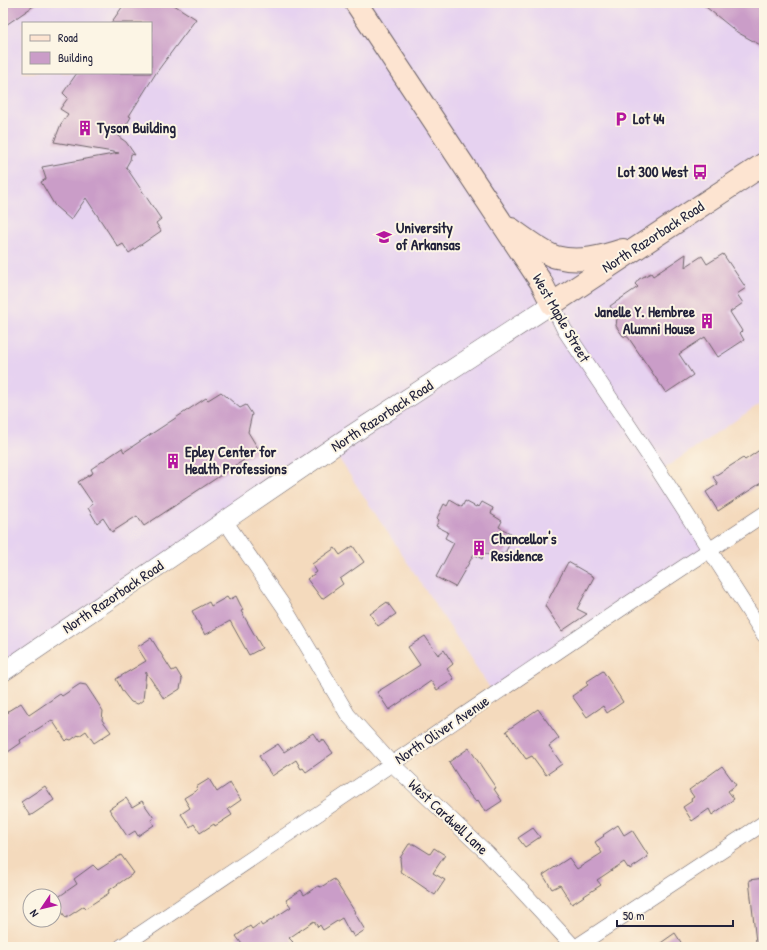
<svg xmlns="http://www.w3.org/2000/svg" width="767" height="950" viewBox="0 0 767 950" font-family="'Patrick Hand',sans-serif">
  <rect width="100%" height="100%" fill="#fcf5e5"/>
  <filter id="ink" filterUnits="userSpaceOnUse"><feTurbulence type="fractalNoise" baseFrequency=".025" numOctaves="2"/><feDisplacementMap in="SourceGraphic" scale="8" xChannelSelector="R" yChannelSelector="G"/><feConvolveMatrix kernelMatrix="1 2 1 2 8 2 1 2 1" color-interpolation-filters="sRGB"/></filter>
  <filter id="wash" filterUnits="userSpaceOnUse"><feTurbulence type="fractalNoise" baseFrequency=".012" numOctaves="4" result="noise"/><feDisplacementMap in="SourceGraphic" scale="16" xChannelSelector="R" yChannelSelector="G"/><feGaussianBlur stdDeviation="0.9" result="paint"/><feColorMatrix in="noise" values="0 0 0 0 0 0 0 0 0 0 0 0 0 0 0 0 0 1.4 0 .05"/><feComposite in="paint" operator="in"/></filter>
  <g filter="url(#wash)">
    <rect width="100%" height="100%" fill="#f4dabd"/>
    <!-- built -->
    <path fill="#e6d2f0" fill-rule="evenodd" d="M3,3h761v398l-105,71 51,78 -216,144 -162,-246 -329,224zM23,23h128v50h-128z"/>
    <g id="blocks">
      <!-- building -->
      <g fill="#ca9dc8">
        <path d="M3,3h35l-35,24z"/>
        <path d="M125,3h46l25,16 -40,54 -27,43 2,1 -12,20 7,5 9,13 -4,-1 -1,6 -4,7 35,52 -5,4 5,8 -32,22 -6,-9 -5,3 -32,-49 -15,22 -16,-14 -14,-24 5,-3 -4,-12 77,-14 -65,-11 7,-18 7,-10 -8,-5 8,-11 -5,-5 14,-20h74v-50h-40z"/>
        <path d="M701,3h63v44l-27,-15z"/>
        <path d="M686,254l-1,13 17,-11 5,8 16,-10 23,34 -9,6 6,9 -13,9 12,19 -2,2 4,7 -26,17 -13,-20 -26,17 14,21 -27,18 -38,-56 -5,-1 -7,-10 1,-8 -7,-12 28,-19 -3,-3 4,-5 12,-6 2,3z"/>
        <path d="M221,392l19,16 6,-3 6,9 -4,18 11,18 -115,76 -7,-10 -25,16 -9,-14 -6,5 -9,-15 5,-4 -15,-22 15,-9 -2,-4 31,-21 2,4 82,-54 2,2z"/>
        <path d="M764,447v34l-46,30 -12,-19 12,-8 -5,-7 30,-19 2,2z"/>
        <path d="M450,500l12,7 3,-6 11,6 1,-2 2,2 3,-5 11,6 -2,6 11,7 -3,6 13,7 -4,6 3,1 -7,14 -3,-2 -4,6 -12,-6 -3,6 -8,-5 -19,33 -19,-10 18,-34 -9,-5 3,-6 -12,-6 3,-6 -2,-2 7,-14 3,2z"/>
        <path d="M353,546l11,16 -24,17 3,5 -21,15 -15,-20 10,-7 -5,-8 23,-16 5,7z"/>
        <path d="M568,562l26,15 -17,32 10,5 -25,17 -17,-25z"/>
        <path d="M236,596l7,14 -2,1 21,37 -13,7 -19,-34 -25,14 -13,-24 17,-9 2,4 16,-9 2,3z"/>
        <path d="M387,602l9,12 -18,12 -8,-12z"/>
        <path d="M425,636l13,19 6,-5 9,14 -6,5 7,10 -17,11 -6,-9 -42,29 -12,-18 43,-27 -12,-18z"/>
        <path d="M151,638l21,33 4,-2 6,10 -2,10 -16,10 -18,-27 -3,28 -5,4 -7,-2 -8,-10 -7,-13 30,-18 -9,-14z"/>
        <path d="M603,671l20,31 -16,11 -4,-7 -16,11 -15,-21 16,-11 -2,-3z"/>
        <path d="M80,684l6,1 17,26 -1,9 9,12 -17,11 -8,-12 -7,5 -1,-1 -7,5 -3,-1 -2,2 -14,-21 -32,20 1,3 -13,9 -5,-8v-28l6,-4 -1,-1 13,-8 8,12 31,-21 2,2z"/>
        <path d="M538,709l21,29 -10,8 13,18 -16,11 -14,-19 -6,3 -20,-28z"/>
        <path d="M313,733l6,9 4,-3 10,14 -27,19 -3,-4 -2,1 -5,-9 -24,16 -13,-20 19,-12 6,8z"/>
        <path d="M469,748l27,40 -2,1 8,12 -17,11 -7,-12 -2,2 -6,-7 -21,-33z"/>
        <path d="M722,766l14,19 -8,6 6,8 -22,16 -3,-6 -17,12 -9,-14 9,-6 -1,-2 3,-2 -5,-7z"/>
        <path d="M209,779l8,13 13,-9 11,17 -13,9 4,6 -17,11 -1,-2 -14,9 -6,-9 -4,3 -9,-13 9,-6 -6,-10 13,-8 -1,-3z"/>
        <path d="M45,786l9,14 -24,16 -9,-14z"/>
        <path d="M126,798l6,9 10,-6 12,17 -3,2 3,5 -16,11 -3,-5 -8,5 -18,-27z"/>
        <path d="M618,825l6,10 8,-5 16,25h-1l1,2 -18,12 -1,-2 -1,1 -4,-6 -27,18 4,5 -29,19 -12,-19 -8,4 -9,-14 26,-17 8,11 25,-16 -7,-11 9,-6 -1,-1z"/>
        <path d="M533,828l7,9 -15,10 -7,-9z"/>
        <path d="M409,844h5l16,10 4,-6 11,7 -12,18 12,7 -10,15 -35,-24 1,-2 -1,-11z"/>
        <path d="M121,855l13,18 -26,18 1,2 -23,15 -2,-2 -18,12 -12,-18 23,-16 -3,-5 19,-14 5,5z"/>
        <path d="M764,878v64h-8l-7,-62z"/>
        <path d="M334,879l21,33h-1l11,18 -11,7 -3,-5 -1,1 -8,-15 -19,12 -3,-5 -2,2 -4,-6 -25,17 4,4 -8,5h-41l-8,-11 14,-10 2,3 8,-6 2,3 29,-19 -5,-7 15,-10 3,5 14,-9 3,1z"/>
        <path d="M675,933l9,14h-29z"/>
      </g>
    </g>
  </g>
  <g filter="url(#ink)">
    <use href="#blocks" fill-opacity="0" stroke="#6c6268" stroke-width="1"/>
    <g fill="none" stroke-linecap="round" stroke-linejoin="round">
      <!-- minor casing -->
      <g stroke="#6c6268" stroke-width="16">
        <g id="minor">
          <path d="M552,304l12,25 95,142 105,164"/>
          <path d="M225,521l59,86 64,108 44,49 95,89 87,94"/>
          <path d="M121,947l507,-343 136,-90"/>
          <path d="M576,947l188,-124"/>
        </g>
      </g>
      <!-- tertiary casing -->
      <g stroke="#6c6268" stroke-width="20">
        <path id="tertiary" d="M3,672l342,-233 207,-135"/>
      </g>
      <!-- secondary casing -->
      <g stroke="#6c6268" stroke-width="24">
        <g id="secondary">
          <path d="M356,3l185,279 11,22 212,-140"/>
          <path d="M511,229c11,8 34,25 45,28 23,6 46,0 67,-7"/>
        </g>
      </g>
      <!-- minor -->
      <use href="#minor" stroke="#fff" stroke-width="15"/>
      <!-- tertiary -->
      <use href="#tertiary" stroke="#fff" stroke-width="19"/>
      <!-- secondary -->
      <use href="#secondary" stroke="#fde4d1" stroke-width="22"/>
    </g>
  </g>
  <!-- icons -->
  <defs>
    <g id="parking-bare" transform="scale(1.2)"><path d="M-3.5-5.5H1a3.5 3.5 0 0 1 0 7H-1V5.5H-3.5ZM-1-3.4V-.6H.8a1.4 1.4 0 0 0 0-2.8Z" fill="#b5179e" stroke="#fcf5e5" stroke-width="2.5" paint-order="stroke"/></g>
    <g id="building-bare" transform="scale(1.2)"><path d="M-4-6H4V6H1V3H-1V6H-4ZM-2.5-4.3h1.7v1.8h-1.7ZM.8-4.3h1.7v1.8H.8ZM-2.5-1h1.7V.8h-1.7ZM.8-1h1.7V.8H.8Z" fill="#b5179e" stroke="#fcf5e5" stroke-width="2.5" paint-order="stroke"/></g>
    <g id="bus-bare" transform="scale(1.2)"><path d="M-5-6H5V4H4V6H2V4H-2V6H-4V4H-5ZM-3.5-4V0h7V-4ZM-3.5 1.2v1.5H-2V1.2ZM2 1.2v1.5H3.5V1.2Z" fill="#b5179e" stroke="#fcf5e5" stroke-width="2.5" paint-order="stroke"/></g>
    <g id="university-bare" transform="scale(1.2)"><path d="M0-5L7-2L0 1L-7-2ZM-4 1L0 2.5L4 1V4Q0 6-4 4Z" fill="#b5179e" stroke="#fcf5e5" stroke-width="2.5" paint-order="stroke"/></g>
  </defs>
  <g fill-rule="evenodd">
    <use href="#parking-bare" x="621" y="119"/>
    <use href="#building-bare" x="85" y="128"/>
    <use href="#bus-bare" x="700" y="172"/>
    <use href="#university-bare" x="384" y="237"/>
    <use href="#building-bare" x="707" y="321"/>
    <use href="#building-bare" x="173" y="461"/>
    <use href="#building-bare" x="479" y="548"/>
  </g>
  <g text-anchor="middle" stroke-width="4" stroke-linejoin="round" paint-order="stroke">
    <!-- poi labels -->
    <g font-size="15" font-weight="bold" fill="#22223b" stroke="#fcf5e5" text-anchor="start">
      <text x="633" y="124">Lot 44</text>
      <text x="97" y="133">Tyson Building</text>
      <text x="688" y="177" text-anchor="end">Lot 300 West</text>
      <text x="396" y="233">University<tspan x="396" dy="17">of Arkansas</tspan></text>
      <text x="695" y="317" text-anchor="end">Janelle Y. Hembree<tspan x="695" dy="17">Alumni House</tspan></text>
      <text x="185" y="457">Epley Center for<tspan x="185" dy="17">Health Professions</tspan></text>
      <text x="491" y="544">Chancellor's<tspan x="491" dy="17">Residence</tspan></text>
    </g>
    <!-- street labels -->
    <g font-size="15" fill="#22223b" stroke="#fcf5e5">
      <text transform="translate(653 237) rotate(-33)" y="5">North Razorback Road</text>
      <text transform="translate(561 318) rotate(60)" y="5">West Maple Street</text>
      <text transform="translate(382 416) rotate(-33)" y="5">North Razorback Road</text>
      <text transform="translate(113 597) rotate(-34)" y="5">North Razorback Road</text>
      <text transform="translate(442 730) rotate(-34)" y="5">North Oliver Avenue</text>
      <text transform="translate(448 817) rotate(43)" y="5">West Cardwell Lane</text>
    </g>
  </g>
  <!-- margin -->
  <rect width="767" height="950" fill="none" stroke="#fcf5e5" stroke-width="16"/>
  <!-- legend -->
  <rect x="22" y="22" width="130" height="52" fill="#fcf5e5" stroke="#a5a1a1"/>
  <rect x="30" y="35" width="20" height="6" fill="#fde4d1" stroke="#a5a1a1"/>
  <text x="58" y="42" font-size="12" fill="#22223b">Road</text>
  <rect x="30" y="52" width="20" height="12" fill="#ca9dc8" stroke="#a5a1a1"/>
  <text x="58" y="62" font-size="12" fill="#22223b">Building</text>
  <!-- north arrow -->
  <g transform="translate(42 908) rotate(235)"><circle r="19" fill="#fcf5e5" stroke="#a5a1a1"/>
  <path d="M0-3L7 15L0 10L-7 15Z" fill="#b5179e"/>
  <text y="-6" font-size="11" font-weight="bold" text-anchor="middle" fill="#22223b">N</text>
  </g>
  <!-- scale -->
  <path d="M617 920v6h116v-6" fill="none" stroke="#22223b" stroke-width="2"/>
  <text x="623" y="920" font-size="12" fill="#22223b" stroke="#fcf5e5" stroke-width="3" paint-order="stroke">50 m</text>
</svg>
